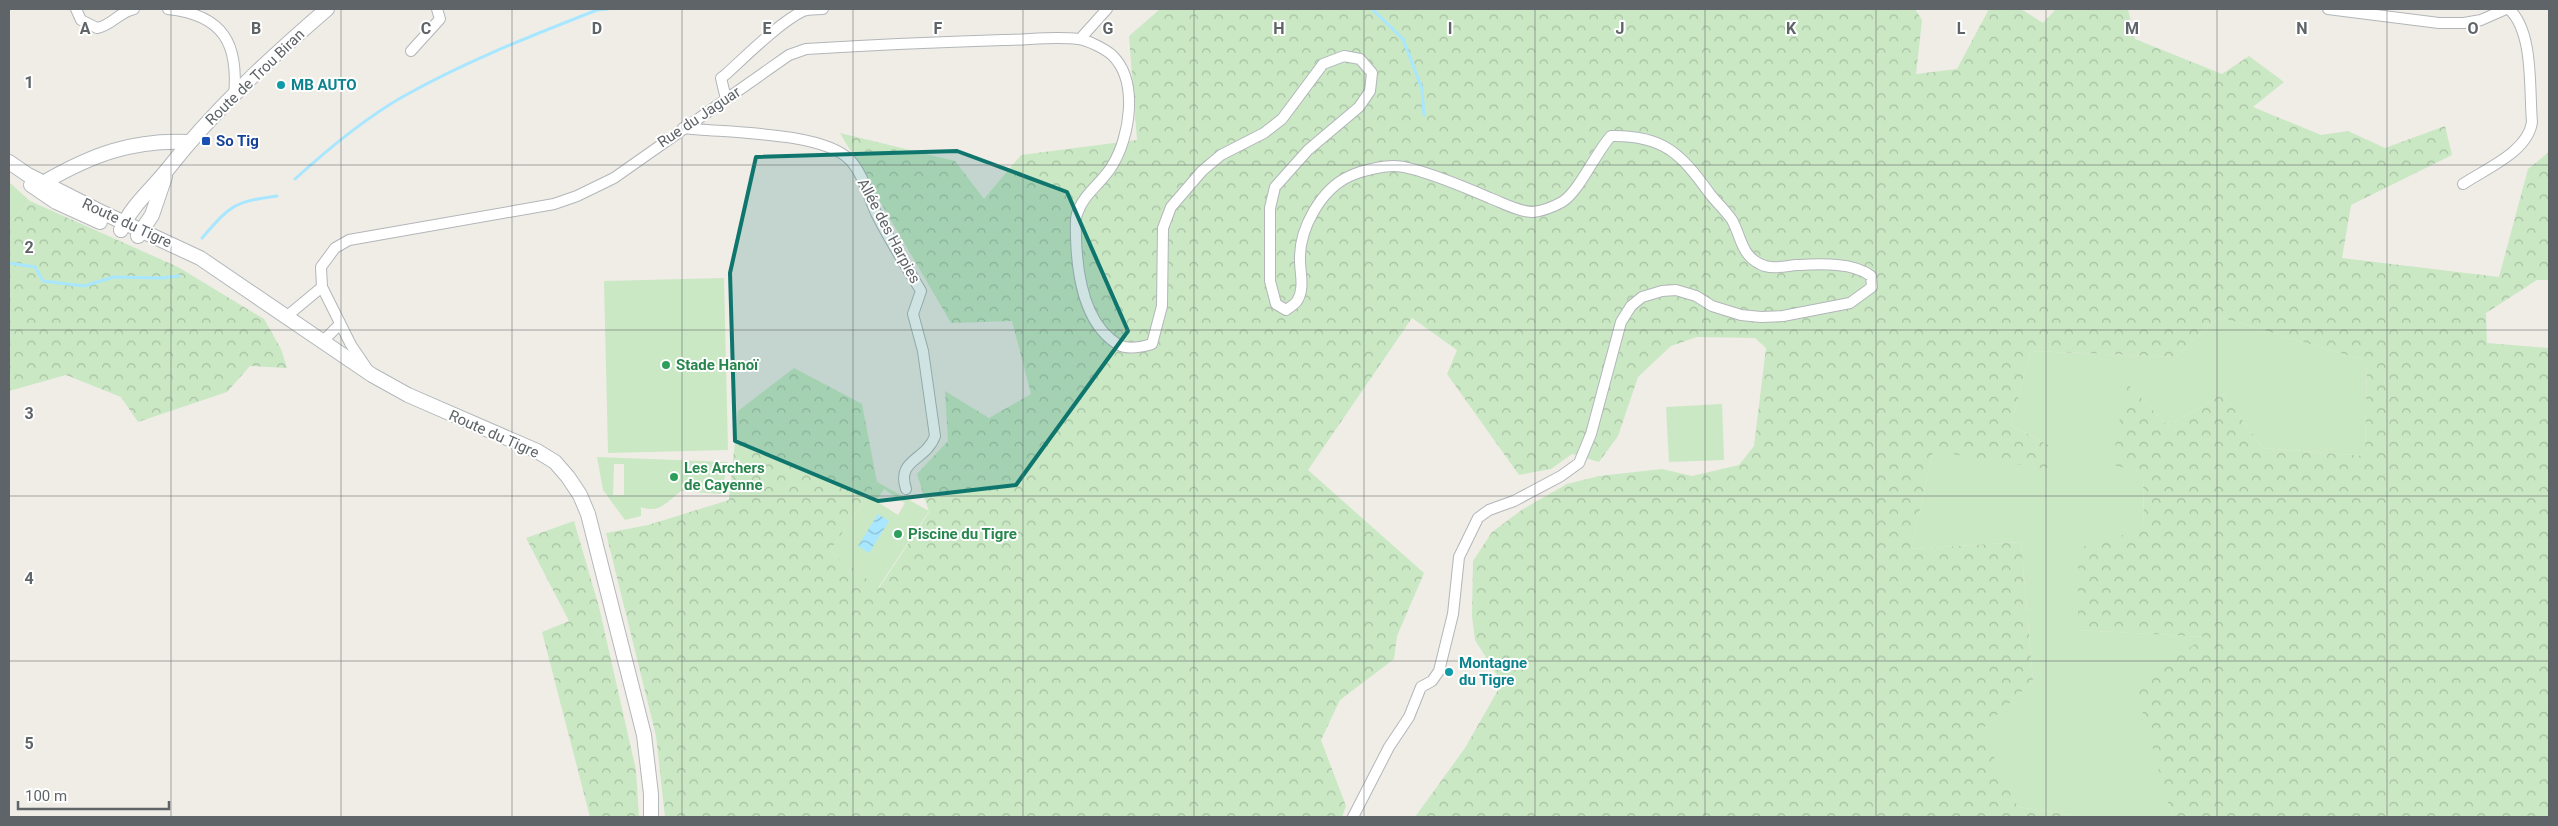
<svg xmlns="http://www.w3.org/2000/svg" width="2558" height="826" viewBox="0 0 2558 826" font-family="Roboto,sans-serif">
  <defs>
    <pattern id="forest-crowns" width="20" height="18" patternUnits="userSpaceOnUse" patternTransform="scale(1.25)"><rect width="20" height="18" fill="#cae8c4"/><path d="M2 6a3 3 0 1 1 6 0M12 15a3 3 0 1 1 6 0" fill="none" stroke="#a7c0a3"/></pattern>
    <pattern id="water-waves" width="16" height="10" patternUnits="userSpaceOnUse" patternTransform="scale(1.25)"><rect width="16" height="10" fill="#a8e7ff"/><path d="M0 5q4-4 8 0t8 0" fill="none" stroke="#8cbfd2"/></pattern>
  </defs>
  <rect width="100%" height="100%" fill="#f0ede7"/>
  <!-- green -->
  <g fill="#cae8c4" fill-rule="evenodd">
    <path d="M9,182l21,19 -21,22z"/>
    <path d="M724,278l4,172 -120,3 -4,-172z"/>
    <path d="M2219,317l148,44 -2,95 -102,-8 -40,-54 -55,32 -42,-44 17,90 1,58 -65,18 -1,82 128,7 -70,48 36,132h-85l-69,-10 -38,-77 53,-49 -12,-139 -110,7 22,-98 115,-6 -37,-20 20,-74 145,6z"/>
    <path d="M1722,404l2,56 -55,2 -3,-55z"/>
    <path d="M597,457l131,5 -7,32 -40,-3c-14,11 -22,23 -40,16v9l-16,4 -22,-30zM614,464h10v31h-11z"/>
    <path d="M877,482l52,29 -51,77 -48,-37zM884,489l21,14 -7,12 -22,-14z"/>
  </g>
  <!-- forest -->
  <g fill="url(#forest-crowns)">
    <path d="M1160,9h755l7,11 -6,54 41,-5 32,-60h32l22,14 13,-14h72l7,30 87,35 27,-18 35,26 -31,25 68,28 27,-4 37,17 60,-22 7,29 -101,50 -9,53 157,19 29,-108 21,-17v128h-12l-51,33 1,30 62,5v469h-377l-37,-132 70,-48 -127,-7v-82l66,-19 -1,-57 -31,-7 14,-83 42,44 55,-32 40,54 102,8 2,-95 -148,-44 -43,40 -145,-6 -20,74 37,20 -1,24 -114,-18 -22,98 110,-7 12,139 -52,49 37,77 69,10h-672l50,-69 37,-65 -27,-43 -3,-24 1,-55 19,-29 31,-23 44,-25 32,-8 63,-7 30,7 47,-11 15,-19 12,-98 -11,-10 -58,-1 -26,9 -33,31 -20,59 -19,26 -27,-8 -21,15 -32,6 -72,-101 10,-24 -45,-32 -104,152 116,103 -27,63 -3,23 -54,41 -19,40 25,66 -4,11h-677l-9,-81 -50,-203 42,-8 81,-25 9,-89 56,-43 68,36 15,78 -47,69 49,37 50,-76 -12,-38 31,-33 -3,-50 44,27 42,-24 -19,-73 -61,2 -111,-190 115,28 29,38 37,-44 116,-15 -8,-104z"/>
    <path d="M30,201l148,66 86,52 17,30 6,19 -37,-2 -23,26 -89,30 -17,-25 -55,-22 -57,16v-168z"/>
    <path d="M574,521l25,86 37,163 3,47h-49l-48,-185 27,-11 -43,-83z"/>
  </g>
  <!-- water -->
  <path fill="url(#water-waves)" d="M878,514l11,7 -20,32 -11,-7z"/>
  <g fill="none" stroke-linecap="round" stroke-linejoin="round">
    <!-- stream -->
    <g stroke="#a8e7ff" stroke-width="3">
      <path d="M1372,9l31,30 19,50 2,26"/>
      <path d="M295,179c33,-30 70,-61 109,-83 62,-35 127,-60 193,-86l11,-1"/>
      <path d="M202,238c29,-33 31,-36 75,-42"/>
      <path d="M9,263l26,4 8,14 41,5 30,-9 47,1 18,-2"/>
    </g>
    <!-- street casing -->
    <g stroke="#b2b6b9" stroke-width="12">
      <g id="street">
        <path d="M76,9l5,11 16,8c14,-2 22,-16 37,-19"/>
        <path d="M168,9c56,6 71,35 66,88"/>
        <path d="M2328,9l111,14h25l17,-3 25,-11"/>
        <path d="M1080,39l27,-30"/>
        <path d="M411,51l29,-32 -3,-10"/>
        <path d="M726,99l-5,-21 4,-3c20,-18 55,-53 78,-64 6,-2 13,-2 20,-2"/>
        <path d="M683,128c40,5 139,3 167,32 14,15 18,37 27,55 13,26 29,51 44,76l-8,23 10,37 12,85c-9,25 -39,23 -29,53"/>
        <path d="M2463,184c22,-15 65,-32 69,-62 -3,-33 2,-90 -23,-113"/>
        <path d="M287,316l35,-29"/>
        <path d="M323,341l17,-17"/>
        <path d="M368,370l-17,-25 -29,-58 -1,-20 14,-19 14,-8 205,-36 23,-8 37,-18 175,-123 17,-6c66,-4 131,-7 197,-9 24,0 51,-4 75,-1 10,1 27,10 34,16 27,26 18,82 0,111 -10,17 -29,28 -35,48 -2,6 -1,16 -1,23 1,36 7,87 43,108 9,5 23,2 33,-1l10,-38 1,-78 8,-21 31,-36 19,-16 43,-22 18,-14 41,-55 21,-8 16,3 12,14 -2,18 -11,16 -51,43 -33,37 -5,21v73l6,23 10,6c3,-2 9,-6 11,-9 8,-13 3,-27 3,-41 -1,-31 21,-71 50,-84 11,-5 31,-10 44,-10 22,0 75,23 96,32 13,5 29,14 43,14 10,-1 20,-5 29,-10 17,-10 34,-50 49,-66 53,-1 70,18 99,58 7,9 16,17 22,26 9,16 9,35 28,44 11,6 25,2 37,1 23,-1 56,-3 74,11l1,11 -22,16 -67,13 -22,1 -20,-2 -29,-9 -16,-10 -20,-6 -14,1 -20,6 -11,9 -10,16 -30,112 -12,29 -18,13 -47,25 -25,9 -11,8 -19,39 -6,57 -14,57 -7,10 -11,6 -12,30 -20,30 -36,70"/>
      </g>
    </g>
    <!-- secondary casing -->
    <g stroke="#b3b8bb" stroke-width="16">
      <g id="secondary">
        <path d="M9,162l19,13 69,35 103,48 172,117 36,20 129,56 18,11 13,15 12,18 8,19 56,221 7,59v23"/>
        <path d="M43,183c48,-28 90,-44 146,-41"/>
        <path d="M31,185l25,17 44,20"/>
        <path d="M121,230c10,-24 30,-40 46,-60 47,-60 103,-112 160,-161"/>
        <path d="M138,236l14,-21 13,-38"/>
      </g>
    </g>
    <!-- street -->
    <use href="#street" stroke="#fff" stroke-width="10"/>
    <!-- secondary -->
    <use href="#secondary" stroke="#fff" stroke-width="14"/>
  </g>
  <!-- marked area -->
  <path fill="#0f766e" fill-opacity="0.2" stroke="#0f766e" stroke-width="4" stroke-linejoin="round" d="M957,151l110,41 61,139 -112,154 -138,16 -143,-60 -5,-168 26,-116z"/>
  <!-- grid -->
  <path fill="none" stroke="#5e6467" stroke-width="1" stroke-opacity="0.55" d="M171,9v808M341,9v808M512,9v808M682,9v808M853,9v808M1023,9v808M1194,9v808M1364,9v808M1535,9v808M1705,9v808M1876,9v808M2046,9v808M2217,9v808M2387,9v808M9,165h2540M9,330h2540M9,496h2540M9,661h2540"/>
  <!-- markers -->
  <g fill="#0f9aa8" stroke="#fff" stroke-width="2">
    <circle cx="281" cy="85" r="5"/>
    <circle cx="1449" cy="672" r="5"/>
  </g>
  <rect fill="#1a4fb4" stroke="#fff" stroke-width="2" x="201" y="136" width="10" height="10" rx="2.5"/>
  <g fill="#2e9e5b" stroke="#fff" stroke-width="2">
    <circle cx="666" cy="365" r="5"/>
    <circle cx="674" cy="477" r="5"/>
    <circle cx="898" cy="534" r="5"/>
  </g>
  <g text-anchor="middle" stroke-width="4" stroke-linejoin="round" paint-order="stroke">
    <!-- street labels -->
    <g font-size="15" fill="#5e6467" stroke="#fff">
      <text transform="translate(255 77) rotate(-44)" y="5">Route de Trou Biran</text>
      <text transform="translate(699 117) rotate(-34)" y="5">Rue du Jaguar</text>
      <text transform="translate(127 223) rotate(25)" y="5">Route du Tigre</text>
      <text transform="translate(889 231) rotate(62)" y="5">Allée des Harpies</text>
      <text transform="translate(494 434) rotate(24)" y="5">Route du Tigre</text>
    </g>
    <!-- culture labels -->
    <g font-size="15" font-weight="bold" fill="#0d838f" stroke="#fff" text-anchor="start">
      <text x="291" y="90">MB AUTO</text>
      <text x="1459" y="668">Montagne<tspan x="1459" dy="17">du Tigre</tspan></text>
    </g>
    <!-- transit labels -->
    <g font-size="15" font-weight="bold" fill="#164399" stroke="#fff" text-anchor="start">
      <text x="216" y="146">So Tig</text>
    </g>
    <!-- leisure labels -->
    <g font-size="15" font-weight="bold" fill="#27864d" stroke="#fff" text-anchor="start">
      <text x="676" y="370">Stade Hanoï</text>
      <text x="684" y="473">Les Archers<tspan x="684" dy="17">de Cayenne</tspan></text>
      <text x="908" y="539">Piscine du Tigre</text>
    </g>
  </g>
  <g font-size="16" text-anchor="middle" font-weight="bold" fill="#5e6467" stroke="#fff" stroke-width="4" stroke-linejoin="round" paint-order="stroke">
    <text x="85" y="34">A</text>
    <text x="256" y="34">B</text>
    <text x="426" y="34">C</text>
    <text x="597" y="34">D</text>
    <text x="767" y="34">E</text>
    <text x="938" y="34">F</text>
    <text x="1108" y="34">G</text>
    <text x="1279" y="34">H</text>
    <text x="1450" y="34">I</text>
    <text x="1620" y="34">J</text>
    <text x="1791" y="34">K</text>
    <text x="1961" y="34">L</text>
    <text x="2132" y="34">M</text>
    <text x="2302" y="34">N</text>
    <text x="2473" y="34">O</text>
    <text x="29" y="88">1</text>
    <text x="29" y="253">2</text>
    <text x="29" y="419">3</text>
    <text x="29" y="584">4</text>
    <text x="29" y="749">5</text>
  </g>
  <!-- border -->
  <rect width="2558" height="826" fill="none" stroke="#5e6467" stroke-width="20"/>
  <!-- scale -->
  <path d="M18 801v8h151v-8" fill="none" stroke="#5e6467" stroke-width="2.5"/>
  <text x="25" y="801" font-size="15" fill="#5e6467" stroke="#ffffff" stroke-width="4" paint-order="stroke">100 m</text>
</svg>
